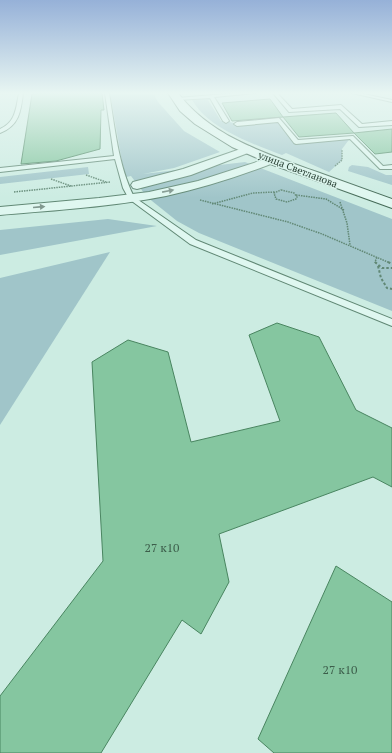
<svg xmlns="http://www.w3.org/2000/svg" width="392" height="753" viewBox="0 0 392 753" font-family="'PT Serif',serif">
  <rect width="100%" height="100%" fill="#ccece2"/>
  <!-- green -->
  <g fill="#a0c5c9">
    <path d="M110,93h43l5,9 26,29 36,21 -46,16 -31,6 102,-12 147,57v92l-193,-78 -22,-12 -30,-24 -16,-21 -5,1 -4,-15z"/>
    <path d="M211,96l2,3 -5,1 13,21h5l11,3 42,-4 17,22 55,-5 -9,12v11l-13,12 -43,-19 -4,2c-26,-10 -60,-22 -80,-42 -4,-4 -8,-10 -11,-15z"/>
    <path d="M352,165l16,2 18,8h6v10l-44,-14 1,-4z"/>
    <path d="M88,167l1,7 -89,10v-7z"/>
    <path d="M108,219l49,7 -157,29v-25z"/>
    <path d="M110,252l-110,173v-147z"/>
  </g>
  <!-- building -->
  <g fill="#85c6a0" stroke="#498560">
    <path d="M51,93h51l2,17h-3l-1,39 -44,12 -35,3 11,-70z"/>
    <path d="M270,99l13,18 -51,4 -10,-18z"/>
    <path d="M336,113l18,20 -55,4 -16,-20z"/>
    <path d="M392,129v23l-17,2 -21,-21z"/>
    <path d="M277,323l42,14 37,73 36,18v59l-19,-10 -154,57 10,48 -28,52 -19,-14 -81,133h-101v-57l103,-135 -11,-199 36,-22 40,12 23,90 89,-21 -31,-86z"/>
    <path d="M336,566l56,36v151h-118l-16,-14z"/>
  </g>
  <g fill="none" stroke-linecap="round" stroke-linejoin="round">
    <!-- lane casing -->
    <g stroke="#618875" stroke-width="2">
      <g id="lane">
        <path d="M19,93h4c-2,18 -4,33 -23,40v-4c16,-7 16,-21 19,-36z"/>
        <path d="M105,93h4c6,35 9,72 25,104l62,43 196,79v7l-202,-82 -61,-45 -6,-11 -8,-29 -115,13v-4l114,-12z"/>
        <path d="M238,93h17l-41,4 15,24 -3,2 -3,-2 -13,-23 -33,2 -2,-1 2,-1z"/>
        <path d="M273,93h4l15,16 49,-4 21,19 30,-3v4l-33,2 -19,-18 -51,3z"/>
        <path d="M352,93h7l33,7v2z"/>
        <path d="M279,118l19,22 55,-4 30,30 9,-1v4h-12l-30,-30 -54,5 -2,-1 -16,-21 -41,4 -3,-2 3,-2z"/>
      </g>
    </g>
    <!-- street casing -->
    <g stroke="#618875" stroke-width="2">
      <g id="street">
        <path d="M249,146l5,3 -1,2 -62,24 -54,14 -4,-1 -2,-3 2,-3 50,-13z"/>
        <path d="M272,157l4,1 2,2 -2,2c-36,14 -73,26 -110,34 -55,11 -111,14 -166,19v-8l99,-9 50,-6 49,-11z"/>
      </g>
    </g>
    <!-- secondary casing -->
    <g stroke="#446a57" stroke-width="2">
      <path id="secondary" d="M168,93h10c33,44 89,61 139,79 25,9 50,18 75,27v9l-119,-43 -41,-18 -37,-23 -15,-13z"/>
    </g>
    <!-- path-far1 -->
    <g stroke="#618875" stroke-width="1.5" stroke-dasharray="1.5 1" stroke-linecap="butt">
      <path d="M335,166l7,-6v-10"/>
      <path d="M86,175l20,7"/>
      <path d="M51,179l20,7"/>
      <path d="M281,190l13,3 3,4 -1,2 -9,3 -11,-3 -2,-6z"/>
      <path d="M14,192l96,-10"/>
      <path d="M296,195l30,4 18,11"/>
      <path d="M200,200l88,22 34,12 68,29"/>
      <path d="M340,202l7,21 3,22"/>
      <path d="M212,204l41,-11 22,-1"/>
      <path d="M376,263l-1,-1 2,-5"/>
    </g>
    <!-- path -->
    <g stroke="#618875" stroke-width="2" stroke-dasharray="2.5 2" stroke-linecap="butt">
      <path d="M375,262l7,6h10"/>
      <path d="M388,262l4,2"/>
      <path d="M378,266l3,12 6,10 5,1"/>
    </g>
    <!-- lane -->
    <use href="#lane" fill="#dff7f0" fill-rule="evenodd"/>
    <!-- street -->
    <use href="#street" fill="#dff7f0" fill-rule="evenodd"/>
    <!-- secondary -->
    <use href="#secondary" fill="#dff7f0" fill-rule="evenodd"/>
  </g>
  <!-- one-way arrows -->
  <defs><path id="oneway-solid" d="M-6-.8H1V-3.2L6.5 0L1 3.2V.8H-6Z"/></defs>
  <g fill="#81988f">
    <use href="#oneway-solid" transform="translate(168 191) rotate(-11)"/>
    <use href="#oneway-solid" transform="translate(39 207) rotate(-5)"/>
  </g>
  <!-- sky -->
  <linearGradient id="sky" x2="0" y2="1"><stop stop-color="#96b1d8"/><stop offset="0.47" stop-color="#e8f6f2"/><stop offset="1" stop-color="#e8f6f2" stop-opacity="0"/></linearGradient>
  <rect width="392" height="198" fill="url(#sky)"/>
  <g text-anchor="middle" stroke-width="3" stroke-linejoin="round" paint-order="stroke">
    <!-- far-street labels -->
    <g font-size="10" fill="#233a2e" stroke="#dbf4ec">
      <text transform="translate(298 169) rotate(21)" y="4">улица Светланова</text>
    </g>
    <!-- near-number labels -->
    <g font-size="12" fill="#3c5d4a">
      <text x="162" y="552">27 к10</text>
      <text x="340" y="674">27 к10</text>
    </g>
  </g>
</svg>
